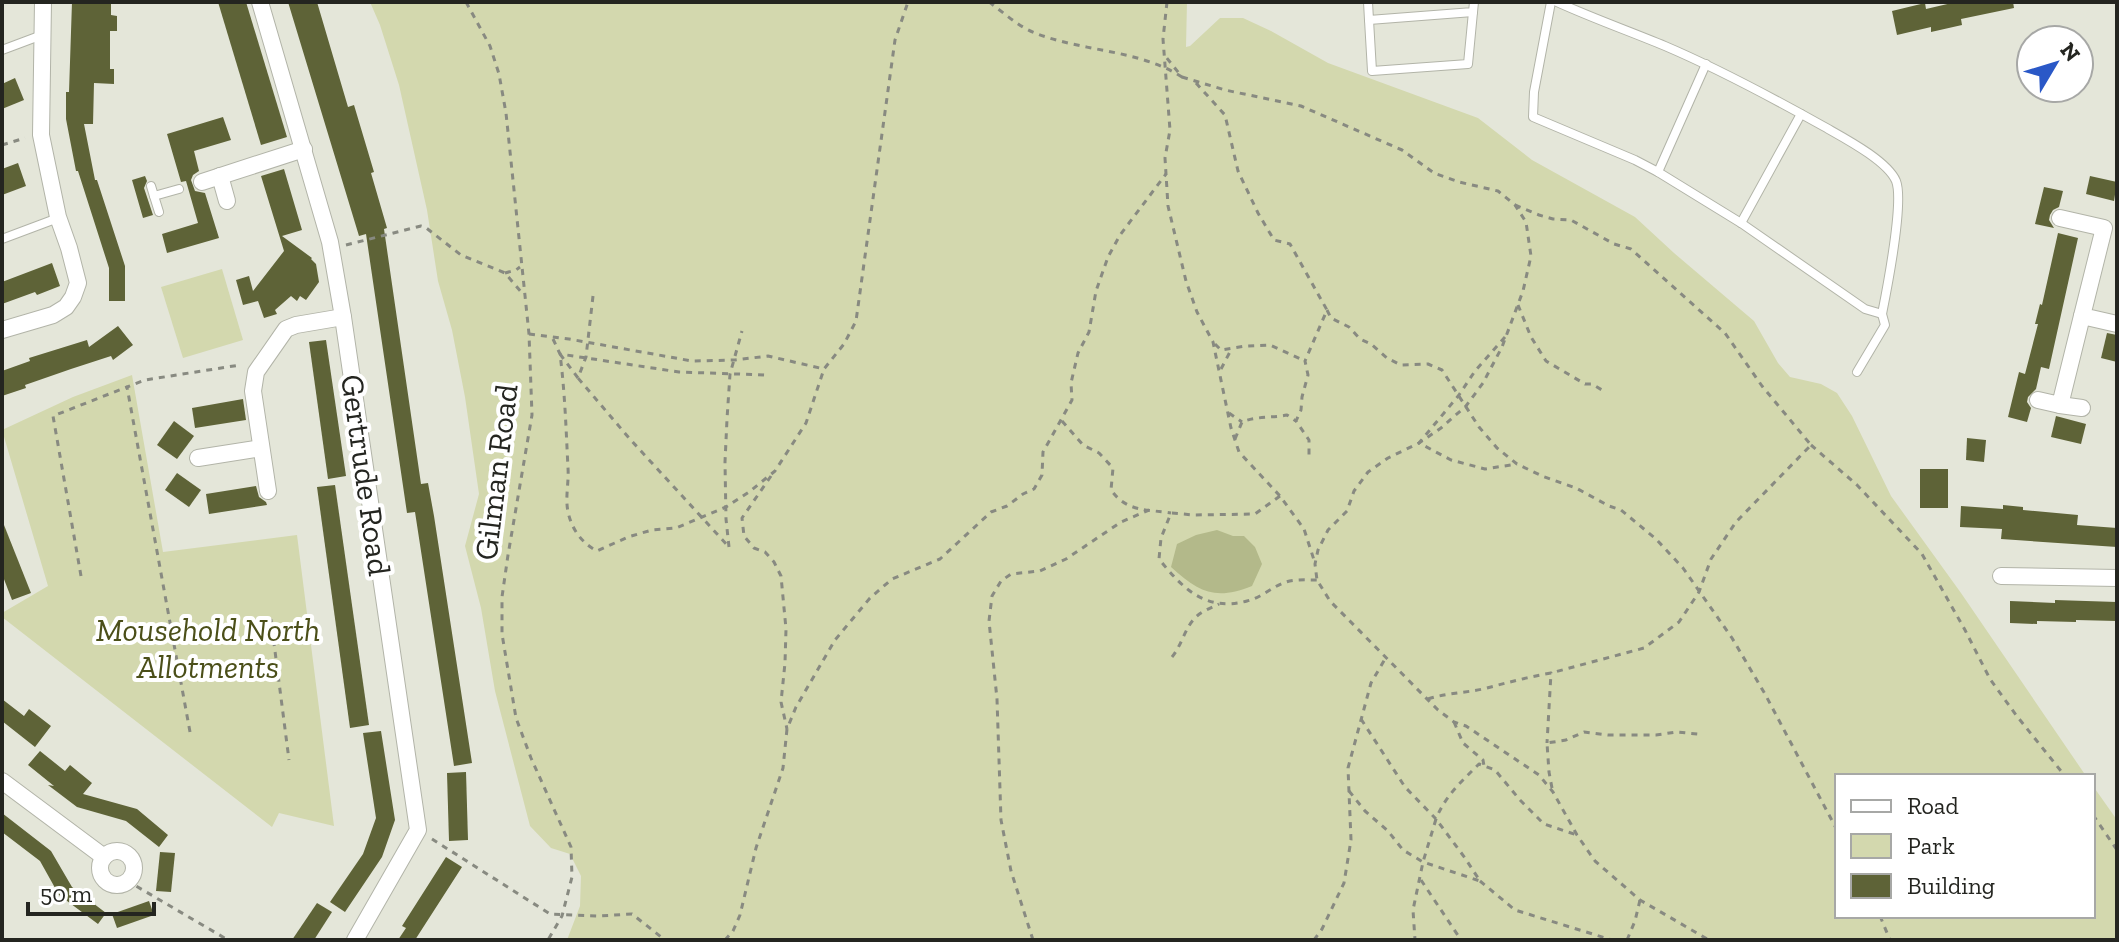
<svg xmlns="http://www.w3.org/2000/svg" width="2119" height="942" viewBox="0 0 2119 942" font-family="'Zilla Slab',serif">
  <rect width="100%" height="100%" fill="#e4e6d9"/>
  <!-- green -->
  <g fill="#d3d8ae">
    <path d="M370,2h817l-1,45 4,-1 30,-28h23l28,13 57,32 150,55 54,42 103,57 39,36 80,68 24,42 12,14 31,7 16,9 15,23 39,80 70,97 125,183h-249v140h256v-130l24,34v120h-1550l13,-34 1,-30 -11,-22 -19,-6 -21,-22 -35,-135 -14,-83 -16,-62 14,-52 -14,-97 -13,-67 -14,-49 -11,-71 -28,-125 -19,-60z"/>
    <path d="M222,269l21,71 -60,18 -22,-71z"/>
    <path d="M132,375l31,177 134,-17 37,291 -55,-13 -7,14 -270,-210v-4l46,-27 -46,-156 71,-33z"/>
  </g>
  <!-- water -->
  <path fill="#b3b98a" d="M1217,530l16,6h11l11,11 7,17 -10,22c-37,15 -53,6 -81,-19l6,-23 19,-9z"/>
  <!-- building -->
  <g fill="#5e6337">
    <path d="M72,2h39v13l6,1v15h-7v38h4v15l-20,-1 -1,41h-9l11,56h2l28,86v35h-16v-33l-31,-97h-2l-10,-52v-27h3z"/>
    <path d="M218,2h28l41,135 -26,8z"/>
    <path d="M288,2h29l31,105 6,-2 20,67 -3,1 16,55 -3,1 37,255 7,-1 6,33 38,247 -18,3 -39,-254 -8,1 -41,-279 -7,2z"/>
    <path d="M1956,2h57l1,6 -53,11 1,6 -31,7v-5l-34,8 -5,-24 33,-8 1,6z"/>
    <path d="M15,78l9,22 -22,9v-25z"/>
    <path d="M223,117l8,23 -37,11 5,20 -6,4 -2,5 4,11 10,2 14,45 -52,15 -5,-19 36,-11 -12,-42 -5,1 -14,-48z"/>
    <path d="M18,163l8,23 -24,9v-26z"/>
    <path d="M284,169l18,61 -20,6 30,22 -1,1 5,5 3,18 -13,18 -6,-4 -3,5 -6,-5 -16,14 2,4 -13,4 -6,-17 -15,4 -7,-25 13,-4 4,15 31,-40 -23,-75z"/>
    <path d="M145,176l2,5 -3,7 9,27 -10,3 -11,-38z"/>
    <path d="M2090,176l27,6 -3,19 -28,-7z"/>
    <path d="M2044,187l19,4 -4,16 -6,3 -3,5 -1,5 5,8 -19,-4z"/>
    <path d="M2058,233l20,5 -29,131 -8,-2 -5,22 -8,8 -1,5 4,6 -4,14 -19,-5 11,-45 6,2 13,-50h-3l5,-20 2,1z"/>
    <path d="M52,263l8,23 -23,9 -2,-3 -33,12v-22z"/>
    <path d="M118,326l15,19 -20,15 -2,-4 -40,13 -46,16 1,3 -24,8v-25l28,-10 -1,-3 58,-18 2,7z"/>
    <path d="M2107,333l10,2v27l-16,-4z"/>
    <path d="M326,340l20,136 -18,3 -19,-137z"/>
    <path d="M243,399l3,21 -51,8 -3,-20z"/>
    <path d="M2056,416l30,8 -5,20 -30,-7z"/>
    <path d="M174,421l20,15 -17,23 -20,-14z"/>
    <path d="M1967,438l19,2 -2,22 -18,-2z"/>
    <rect x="1920" y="469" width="28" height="39"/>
    <path d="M177,473l24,17 -12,17 -24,-17z"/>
    <path d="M335,485l34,240 -19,3 -33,-241z"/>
    <path d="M256,486l3,11 7,5 1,3 -58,9 -3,-20z"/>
    <path d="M2003,505l20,2v3l55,5 -1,10 40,3v19l-116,-8 1,-10 -42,-2 1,-21 42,3z"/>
    <path d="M2,520l29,73 -19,7 -10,-26z"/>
    <path d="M2055,600l62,2v19l-41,-1v2l-39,-1v3l-27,-1v-22l45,2z"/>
    <path d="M2,699l22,17 5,-7 22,17 -16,21 -33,-26z"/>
    <path d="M381,731l14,89 -13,37 -37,55 -15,-10 33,-48 13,-36 -13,-85z"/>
    <path d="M40,751l25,20 5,-6 22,18 -9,11 54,15 31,26 -9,12 -33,-26 -49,-14 -29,-22 6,1 -26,-21z"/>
    <path d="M466,772l2,68 -19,1 -2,-68z"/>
    <path d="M2,813l49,38 21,36 34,26 -8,11 -39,-29 -19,-34 -38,-29z"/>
    <path d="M160,852l15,1 -4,39 -15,-1z"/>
    <path d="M446,857l16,10 -47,73h-17l8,-12 -4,-2z"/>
    <path d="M149,901l5,14 -37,13 -5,-14z"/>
    <path d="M317,903l15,9 -18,28h-22z"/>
  </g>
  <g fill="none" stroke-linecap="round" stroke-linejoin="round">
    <!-- service casing -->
    <g stroke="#b2b4a8" stroke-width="10">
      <g id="service">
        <path d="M1368,2l1,18 104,-8 1,-10"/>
        <path d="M1551,2l-17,90 -1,25 102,43 23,12 83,51 124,86 17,5c5,-25 22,-113 14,-133 -9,-21 -54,-44 -73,-55 -52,-29 -104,-57 -158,-80 -36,-15 -73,-28 -108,-44"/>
        <path d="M1369,20l3,51 96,-7 5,-52"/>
        <path d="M2,50l40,-15"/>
        <path d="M1658,172l48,-108"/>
        <path d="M151,186l3,10 25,-7"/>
        <path d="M154,196l5,16"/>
        <path d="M1741,223l60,-109"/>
        <path d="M2,239l56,-21"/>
        <path d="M1857,372l28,-47 -3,-11"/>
      </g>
    </g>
    <!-- minor casing -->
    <g stroke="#b2b4a8" stroke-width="18">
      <g id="minor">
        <path d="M260,2l70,240 13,75 75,513 -63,110"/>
        <path d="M220,176l7,25"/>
        <path d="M202,182l102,-33"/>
        <path d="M2060,218l44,10 -22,88 35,8"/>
        <path d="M2,330l51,-15 13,-8 7,-10 5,-14 -9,-35 -11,-31 -17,-82 2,-133"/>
        <path d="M2038,400l22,5 22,-89"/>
        <path d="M2060,405l22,3"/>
        <path d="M198,458l63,-10"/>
        <path d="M268,491l-15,-100 3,-19 30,-43 10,-4 47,-8"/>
        <path d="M2001,576l116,2"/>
        <path d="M2,781l102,76"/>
        <circle cx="117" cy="868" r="17"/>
      </g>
    </g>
    <!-- path -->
    <g stroke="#888a81" stroke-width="3" stroke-dasharray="6 6" stroke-linecap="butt">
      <path d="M466,2l24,44 9,28 7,39 23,221 3,81 -24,140 -6,42v37l14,84 15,40 40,89 1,30 -10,39 -14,24"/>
      <path d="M989,2c14,10 30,25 46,31 48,19 103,16 147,44l-16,-20"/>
      <path d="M1167,2l-4,37 7,91 -5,28 3,48 18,75 11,31 16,30 18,86 8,24 41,44 24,33 10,31"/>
      <path d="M1182,77l43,13 76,16 101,44 32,23 25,9 39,9 17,14 11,17 5,34 -8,35 -21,56 -19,36 -17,23 -25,22 -22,15 -31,15 -20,14 -14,19 -7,20 -19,19 -10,20 -3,14 2,16 13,21 108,109 16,12 12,4 73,49 14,17 24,43 18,26 45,39 69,40"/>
      <path d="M1196,83l29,32 13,56 20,42 16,27 16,4 37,66 -22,51 3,14 -6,22 -1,13 -5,11 13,19v19"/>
      <path d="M2,145l23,-7"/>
      <path d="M1515,205l24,10 14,4 18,1 43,24 17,5 94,84 37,53 49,59 -75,77 -25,37 -12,33 -20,30 -35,26 -93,25"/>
      <path d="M346,245l75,-19 4,1 36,28 44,18 17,20"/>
      <path d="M505,273l11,-3 4,-3"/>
      <path d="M593,296l-7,61 -8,21 51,60 100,109"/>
      <path d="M1518,305l13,32 15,24 39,23h7l10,6"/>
      <path d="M1327,310l4,8 18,9 11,12 11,5 16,14 14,7 27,-1 14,6 37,57 18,21 20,16 25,12 34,12 33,18 12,4 35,29 27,29 49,70 33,56 72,136"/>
      <path d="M529,334l40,5 123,22 43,-1 33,-4 56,13 20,-25 12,-23 39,-281 13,-38"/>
      <path d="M1505,337l-30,34 -16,24 -40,48 32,17 34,9 32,-5"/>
      <path d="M553,339l7,15 119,18 87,3"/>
      <path d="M1215,344l6,6 25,-4 24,-1 35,16"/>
      <path d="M1221,369l11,-21"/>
      <path d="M578,378l-18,-24c5,39 6,75 8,114 1,15 -3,29 0,44 4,18 14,31 29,39l31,-14 24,-7 24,-2 50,-21 23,-15 26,-21 31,-48 18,-54"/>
      <path d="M1229,413l13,9"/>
      <path d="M1062,421l21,24 16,8 14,15 -2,22c16,22 34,19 60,23"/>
      <path d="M1235,439l7,-17c14,-6 30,-4 45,-7l9,6"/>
      <path d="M1811,445l46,40 65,69 43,76 25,49 26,36 49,61"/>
      <path d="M771,476l-29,42 2,18 10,12 11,4 9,10 7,14 5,53 -1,34 -4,39 6,27"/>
      <path d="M1280,496l-25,18 -61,1 -23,-2 -10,25 -2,21c24,30 47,53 88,42 14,-3 26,-15 39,-19 10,-3 22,-2 31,-2"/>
      <path d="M729,547l-3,-28 -1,-57 2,-43 3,-45 12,-43"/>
      <path d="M81,576l-28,-160 74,-29"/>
      <path d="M172,632l99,-12 18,140"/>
      <path d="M1172,657c10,-12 13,-30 24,-40 6,-6 15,-9 23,-13"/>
      <path d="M1428,699c18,-6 36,-6 55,-10 23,-6 45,-12 68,-16l-4,70"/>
      <path d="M1361,719l44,68 31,32c9,-23 26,-38 43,-55l16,6 25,30 24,24 33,11"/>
      <path d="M1454,722l9,21 20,17 1,6"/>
      <path d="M190,732l-63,-345 18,-7 95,-15"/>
      <path d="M1552,788l-3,-16 -2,-29 19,-3 18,-8 24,3h48l20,-3 22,2"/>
      <path d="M1349,791l16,20 23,20 15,19 20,12 57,19 -15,-23 -29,-39 -13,43 -10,48 2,30"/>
      <path d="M2093,815l24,35"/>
      <path d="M432,839l118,75 48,2 34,-2 33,26"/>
      <path d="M133,875l3,11 92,54"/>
      <path d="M1421,880l40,60"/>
      <path d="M1480,881l35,29 97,30"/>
      <path d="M1880,916l10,24"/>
      <path d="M725,940l8,-9 7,-16 16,-67 27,-80 4,-39 9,-22 39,-67 35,-42 22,-19 48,-20 51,-47 16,-6 16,-12 11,-5 8,-14 1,-23 29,-52 -1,-17 7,-30 11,-21 7,-41 12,-34 12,-22 46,-61"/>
      <path d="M1033,940l-22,-69 -10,-51 -4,-121 -8,-78 3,-25 9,-15 10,-7 29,-3 26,-12 55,-37 28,-12"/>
      <path d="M1314,940l8,-11 22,-46 7,-43 -3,-72 23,-85 14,-24"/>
      <path d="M1627,940l8,-19 5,-21"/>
    </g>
    <!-- service -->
    <use href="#service" stroke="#fff" stroke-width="8"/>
    <!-- minor -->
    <use href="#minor" stroke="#fff" stroke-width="16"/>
  </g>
  <g text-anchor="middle" stroke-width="8" stroke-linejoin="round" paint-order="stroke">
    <!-- street labels -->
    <g font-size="32" fill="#242520" stroke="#fff">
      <text transform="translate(496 472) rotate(-83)" y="11">Gilman Road</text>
      <text transform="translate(366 475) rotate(82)" y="11">Gertrude Road</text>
    </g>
    <!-- park labels -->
    <g font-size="32" font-style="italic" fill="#4b4f19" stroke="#fff">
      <text x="208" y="641">Mousehold North<tspan x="208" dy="37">Allotments</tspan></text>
    </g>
  </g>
  <!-- border -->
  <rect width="2119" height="942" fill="none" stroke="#242520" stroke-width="8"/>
  <!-- legend -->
  <rect x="1835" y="774" width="260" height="144" fill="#ffffff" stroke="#a7a8a6" stroke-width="2"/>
  <rect x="1851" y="800" width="40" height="12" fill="#ffffff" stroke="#a7a8a6" stroke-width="2"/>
  <text x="1907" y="814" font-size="24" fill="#242520">Road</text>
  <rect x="1851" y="834" width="40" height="24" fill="#d3d8ae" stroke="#a7a8a6" stroke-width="2"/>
  <text x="1907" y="854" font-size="24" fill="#242520">Park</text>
  <rect x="1851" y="874" width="40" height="24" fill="#5e6337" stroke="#a7a8a6" stroke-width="2"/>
  <text x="1907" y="894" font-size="24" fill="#242520">Building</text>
  <!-- north arrow -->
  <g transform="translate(2055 64) rotate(52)"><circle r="38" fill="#ffffff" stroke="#a7a8a6" stroke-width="2"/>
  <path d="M0-6L14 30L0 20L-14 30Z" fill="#2a58c7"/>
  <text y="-12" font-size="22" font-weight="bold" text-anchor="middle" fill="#242520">N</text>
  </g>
  <!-- scale -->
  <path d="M28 902v12h126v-12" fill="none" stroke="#242520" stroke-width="4"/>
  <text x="40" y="902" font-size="24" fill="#242520" stroke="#ffffff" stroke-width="6" paint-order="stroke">50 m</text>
</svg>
